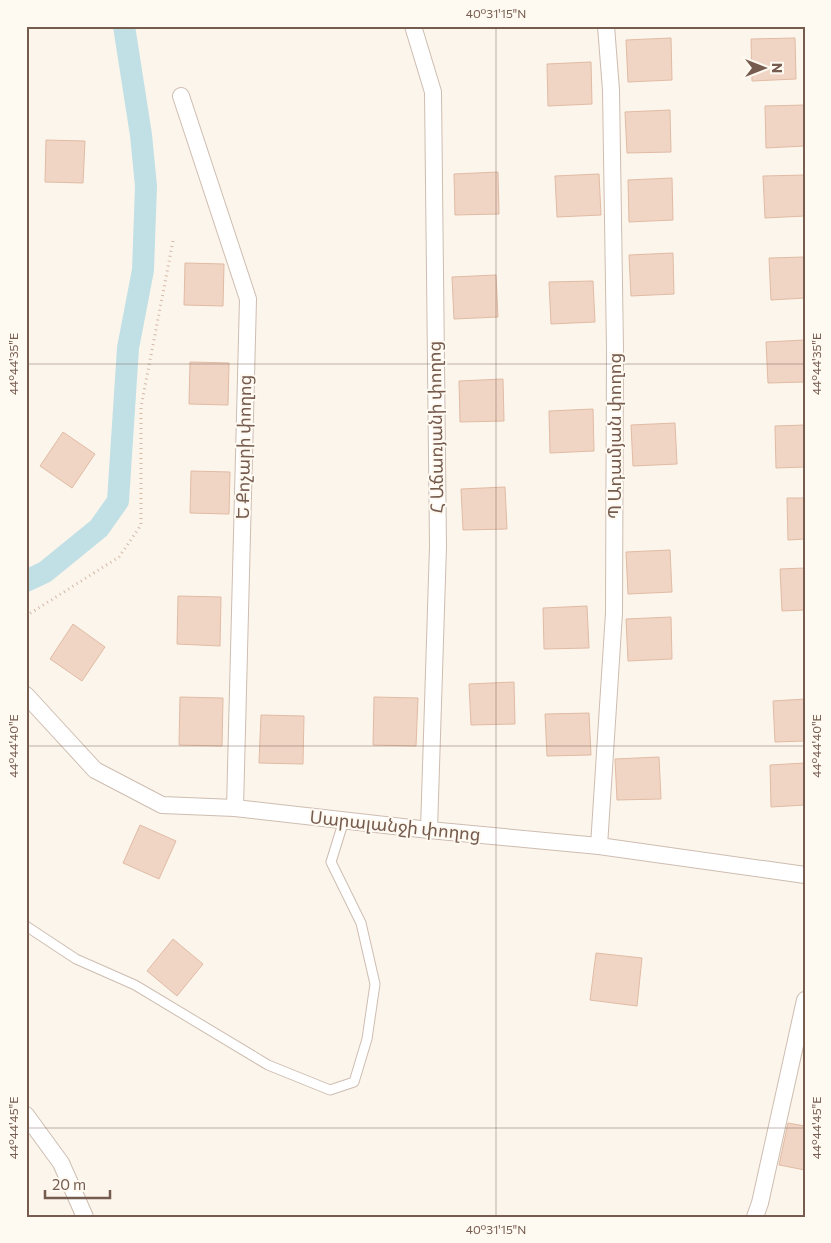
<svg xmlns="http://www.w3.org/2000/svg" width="831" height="1243" viewBox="0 0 831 1243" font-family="Commissioner,'Noto Sans Armenian',sans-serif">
  <rect width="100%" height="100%" fill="#fcf5eb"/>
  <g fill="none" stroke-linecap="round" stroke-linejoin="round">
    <!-- canal -->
    <path stroke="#c0e0e5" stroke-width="22" d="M26,581l19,-9 54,-44 19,-27 10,-153 15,-78 3,-84 -5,-51 -17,-109"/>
  </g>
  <!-- building -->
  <g fill="#f0d5c4" stroke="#e1bba5">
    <path d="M671,38l1,42 -44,2 -2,-42z"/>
    <path d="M795,38l1,41 -44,2 -1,-42z"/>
    <path d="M591,62l1,42 -44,2 -1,-42z"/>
    <path d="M805,105v41l-39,2 -1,-42z"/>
    <path d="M670,110l1,42 -44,1 -2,-41z"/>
    <path d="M46,140l39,1 -2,42 -38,-1z"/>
    <path d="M498,172l1,42 -44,1 -1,-41z"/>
    <path d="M599,174l2,41 -44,2 -2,-41z"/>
    <path d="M805,175v41l-40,2 -2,-42z"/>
    <path d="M672,178l1,42 -44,2 -1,-42z"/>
    <path d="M673,253l1,41 -43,2 -2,-41z"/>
    <path d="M805,257v41l-34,2 -2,-42z"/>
    <path d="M185,263l39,1 -1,42 -39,-1z"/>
    <path d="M496,275l2,42 -44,2 -2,-42z"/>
    <path d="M593,281l2,41 -44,2 -2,-42z"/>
    <path d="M805,340v42l-37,1 -2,-41z"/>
    <path d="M190,362l39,1 -1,42 -39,-1z"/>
    <path d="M503,379l1,42 -44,1 -1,-41z"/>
    <path d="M593,409l1,42 -44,2 -1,-42z"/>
    <path d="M675,423l2,41 -44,2 -2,-41z"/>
    <path d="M805,425v42l-29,1 -1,-42z"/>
    <path d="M63,432l32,22 -23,34 -32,-22z"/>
    <path d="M191,471l39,1 -1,42 -39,-1z"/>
    <path d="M505,487l2,42 -44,1 -2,-41z"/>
    <path d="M787,498h18v41l-17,1z"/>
    <path d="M670,550l2,42 -44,2 -2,-42z"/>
    <path d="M805,568v42l-23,1 -2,-42z"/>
    <path d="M178,596l43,1 -1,49 -43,-2z"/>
    <path d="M587,606l2,42 -45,1 -1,-41z"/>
    <path d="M671,617l1,42 -44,2 -2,-42z"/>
    <path d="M73,624l32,23 -23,34 -32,-22z"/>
    <path d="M514,682l1,42 -44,1 -2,-41z"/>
    <path d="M180,697l43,1 -1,48 -43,-1z"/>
    <path d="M374,697l44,1 -2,48 -43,-1z"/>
    <path d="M805,699v42l-30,1 -2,-41z"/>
    <path d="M589,713l2,42 -44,1 -2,-42z"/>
    <path d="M261,715l43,1 -1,48 -44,-1z"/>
    <path d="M659,757l2,42 -44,1 -2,-41z"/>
    <path d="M805,763v42l-34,2 -1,-42z"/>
    <path d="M140,825l36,16 -17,38 -36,-16z"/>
    <path d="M173,939l30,25 -26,32 -30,-25z"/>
    <path d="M596,953l46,5 -5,48 -47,-6z"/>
    <path d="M788,1123l17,3v44l-26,-5z"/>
  </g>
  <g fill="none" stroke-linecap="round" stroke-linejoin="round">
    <!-- lane casing -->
    <g stroke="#cebdb1" stroke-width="11">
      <path id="lane" d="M26,926l50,33 59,26 133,80 62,25 24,-8 13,-43 8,-55 -14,-61 -30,-61 13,-42"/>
    </g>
    <!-- street casing -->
    <g stroke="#cebdb1" stroke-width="18">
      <g id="street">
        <path d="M413,26l20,66 5,454 -9,284"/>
        <path d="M181,96l67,203 -13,509"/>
        <path d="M26,695l69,75 67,35 73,3 194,22 170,16 206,29"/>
        <path d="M599,846l15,-233 1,-264 -4,-259 -5,-64"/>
        <path d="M26,1115l35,48 24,54"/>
        <path d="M755,1217l5,-14 45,-203"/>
      </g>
    </g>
    <!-- path -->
    <path stroke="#d5b8a6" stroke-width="3" stroke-dasharray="1 4" stroke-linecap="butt" d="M26,616l93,-59 22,-32v-118l32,-166"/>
    <!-- lane -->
    <use href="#lane" stroke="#fff" stroke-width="9"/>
    <!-- street -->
    <use href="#street" stroke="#fff" stroke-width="16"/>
  </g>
  <!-- ticks -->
  <path fill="none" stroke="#765c4f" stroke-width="1" stroke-opacity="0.45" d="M496,26v1191M26,364h779M26,746h779M26,1128h779"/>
  <g text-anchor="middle" stroke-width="4" stroke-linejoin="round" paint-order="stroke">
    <!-- street labels -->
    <g font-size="18" fill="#765c4f" stroke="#fef9f1">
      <text transform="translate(436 427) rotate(-91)" y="6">Հ Աճառյանի փողոց</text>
      <text transform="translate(615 436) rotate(-90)" y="6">Պ Ադամյան փողոց</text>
      <text transform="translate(244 447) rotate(-89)" y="6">Ե Քոչարի փողոց</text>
      <text transform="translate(395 826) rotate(6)" y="6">Սարալանջի փողոց</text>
    </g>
  </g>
  <!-- border -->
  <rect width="831" height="1243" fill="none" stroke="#fef9f1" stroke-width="55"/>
  <!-- north arrow -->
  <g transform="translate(764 68) rotate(90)" stroke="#fef9f1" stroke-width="4" paint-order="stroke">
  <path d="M0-4L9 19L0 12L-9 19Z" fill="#765c4f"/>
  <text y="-8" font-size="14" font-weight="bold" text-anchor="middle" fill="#765c4f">N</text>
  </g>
  <!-- scale -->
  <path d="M45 1190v8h65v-8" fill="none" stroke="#765c4f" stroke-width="2.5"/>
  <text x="52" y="1190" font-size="15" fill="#765c4f" stroke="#fef9f1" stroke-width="4" paint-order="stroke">20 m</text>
  <rect x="28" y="28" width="776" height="1188" fill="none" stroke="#765c4f" stroke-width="2"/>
  <g font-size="12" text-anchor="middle" fill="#765c4f">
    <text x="496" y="18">40°31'15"N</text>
    <text transform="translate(817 364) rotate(-90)" y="4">44°44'35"E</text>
    <text transform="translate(14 364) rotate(-90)" y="4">44°44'35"E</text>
    <text transform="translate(817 746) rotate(-90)" y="4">44°44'40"E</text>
    <text transform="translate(14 746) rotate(-90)" y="4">44°44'40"E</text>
    <text transform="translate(14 1128) rotate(-90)" y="4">44°44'45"E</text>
    <text transform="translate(817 1128) rotate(-90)" y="4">44°44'45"E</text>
    <text x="496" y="1234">40°31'15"N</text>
  </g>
</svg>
